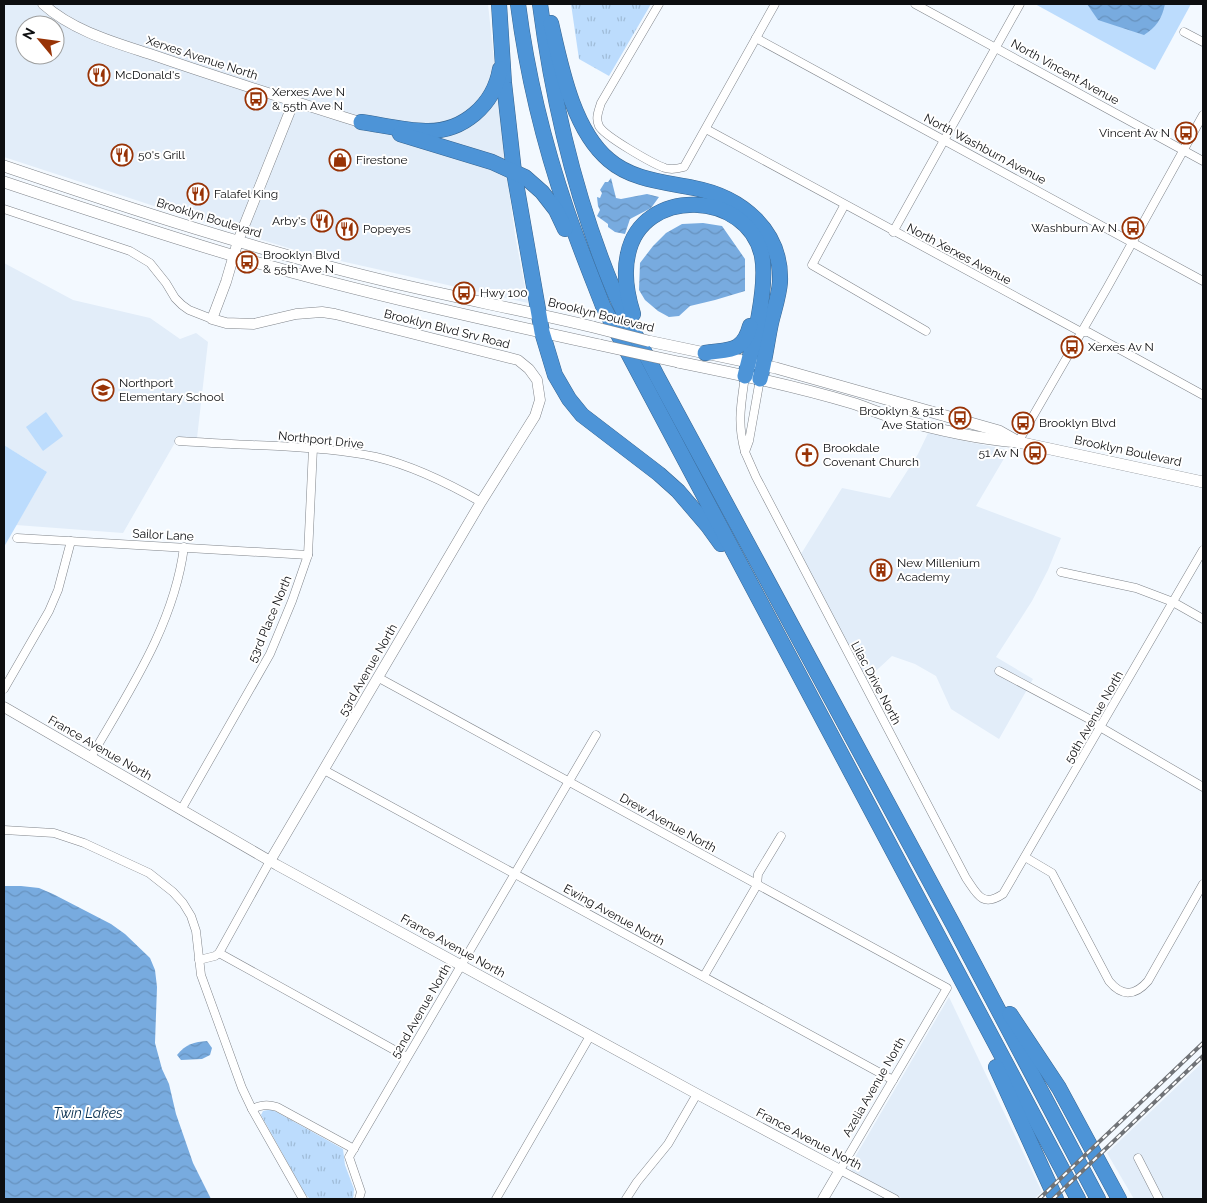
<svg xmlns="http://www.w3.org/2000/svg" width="1207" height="1203" viewBox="0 0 1207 1203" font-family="Raleway,sans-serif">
  <defs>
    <pattern id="grass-tufts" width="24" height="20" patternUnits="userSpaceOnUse" patternTransform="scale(1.25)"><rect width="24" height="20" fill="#bcdcfd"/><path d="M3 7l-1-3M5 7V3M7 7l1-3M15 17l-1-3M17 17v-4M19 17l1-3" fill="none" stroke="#a0bcd8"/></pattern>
    <pattern id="water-waves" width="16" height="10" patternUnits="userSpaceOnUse" patternTransform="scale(1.25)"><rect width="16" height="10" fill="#78abdf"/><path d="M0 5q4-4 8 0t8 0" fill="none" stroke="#6792be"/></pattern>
  </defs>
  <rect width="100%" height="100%" fill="#f3f9ff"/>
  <!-- built -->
  <g fill="#e2edf9" fill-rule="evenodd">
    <path d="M4,4h484l16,149 11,82 13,68 -223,-50 -99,-30 -202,-66zM25,25h30v30h-30z"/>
    <path d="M4,263l69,37 77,18 30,21 16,-6 12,9 -11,96 -20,1 -54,94 -107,-8 31,-53 -43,-27z"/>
    <path d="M929,431l17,3 13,6 50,10 -33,56 85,32 -13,32 -16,31 -36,56 37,22 -34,60 -48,-30 -15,-33 -21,-12 -23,-8 -26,24 -65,-126 41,-66 48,10 28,-44z"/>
    <path d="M949,997l93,195 -8,7h-131l-50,-27 -2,-3v-5z"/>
    <path d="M1203,1062v137h-69l-27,-46z"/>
  </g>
  <!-- grass -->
  <g fill="url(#grass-tufts)">
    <path d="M571,4h80l-42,72 -30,-17z"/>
    <path d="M268,1110h5l70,39 2,16 9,24 -1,10h-43l-5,-5 -44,-79 2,-4z"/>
  </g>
  <!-- park -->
  <g fill="#bcdcfd">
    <path d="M1035,4h156l-36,66z"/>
    <path d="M46,412l17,24 -20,15 -17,-24z"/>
    <path d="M4,445l43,27 -43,75z"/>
  </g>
  <!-- water -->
  <g fill="url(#water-waves)">
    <path d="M1087,4h78c-3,15 -9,23 -21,31l-46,-15z"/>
    <path d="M611,178l5,20 5,1 26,-5 12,3 -8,11 -21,11 -5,15 -10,-2 -7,-5v-3l-11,-8 3,-6 -2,-4 -1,-9 3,1 2,-5 -2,-3 5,-8h3z"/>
    <path d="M703,223l19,3 23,33v32l-30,9 -25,6 -11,10 -10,1 -11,-6 -13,-11 -6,-10 1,-27 13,-17 13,-13 16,-9z"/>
    <path d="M4,886h17l18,2 14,6 58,30 14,10 25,24 5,12 2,17 -2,56 7,26 7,15 7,30 17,49 18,36h-207z"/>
    <path d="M207,1041l5,7 -2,7 -8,4 -21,1 -4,-5c9,-11 17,-13 30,-14z"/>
  </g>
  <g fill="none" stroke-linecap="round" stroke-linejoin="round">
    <!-- minor casing -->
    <g stroke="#80858b" stroke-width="9">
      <g id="minor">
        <path d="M659,4l-58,99c-2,7 -6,15 -2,23 5,10 54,38 66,42 7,2 12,1 19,-1l91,-163"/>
        <path d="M915,4l288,157"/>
        <path d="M1184,32l19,10"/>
        <path d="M756,38l447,243"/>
        <path d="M706,129l375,203h7l115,63"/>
        <path d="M844,206l-32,59 114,66"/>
        <path d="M4,209l126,42 20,12 16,20 9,15 7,7 7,5 23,9"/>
        <path d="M893,232l127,-228"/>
        <path d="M745,376c-4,29 -8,47 0,76l4,-11 11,-62"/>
        <path d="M179,441c33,2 66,4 99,5 33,2 66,4 98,11 38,9 72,26 105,45"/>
        <path d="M1018,442l89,-154 96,-173"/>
        <path d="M745,452l11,25 210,401c11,16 16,30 37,16l200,-344"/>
        <path d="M17,538l291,17"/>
        <path d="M1061,572l75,16 37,14 30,17"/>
        <path d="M999,671l92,49 9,7 103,60"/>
        <path d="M379,678l568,310 -107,182 55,29"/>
        <path d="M4,689l45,-78 9,-21 13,-49"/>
        <path d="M91,757c38,-66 83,-132 93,-210"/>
        <path d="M324,770l569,310"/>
        <path d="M181,810l89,-156 22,-53 16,-46 5,-107"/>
        <path d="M4,830l50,3 30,10 65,30 24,19 10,11 8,13 5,15 5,44 41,113 10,21 51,90"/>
        <path d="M1025,857l27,16 57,108c13,16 26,15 39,0l55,-97"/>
        <path d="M219,953l188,104"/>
        <path d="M199,960l16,-4 4,-3 51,-92"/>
        <path d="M704,976l53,-91 1,-11 23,-38"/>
        <path d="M252,1109c9,-4 15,-5 25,-2l77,42"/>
        <path d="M1138,1158l21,41"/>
        <path d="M359,1199l2,-7 -12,-35 247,-422"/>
        <path d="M496,1199l94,-163"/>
        <path d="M626,1199l11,-17 31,-38 29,-50"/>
      </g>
    </g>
    <!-- tertiary casing -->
    <g stroke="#80858b" stroke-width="11">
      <g id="tertiary">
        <path d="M43,4c31,28 74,39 113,52 69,24 140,46 210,68"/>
        <path d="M4,707l273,158 420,229 143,76 -17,29"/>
        <path d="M270,861l211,-359 54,-86 5,-16 -3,-20 -8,-11 -11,-9 -183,-46 -13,-2 -26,2 -42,10 -28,-1 -14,-4 14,-37 12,-41 56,-140"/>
      </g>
    </g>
    <!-- secondary casing -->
    <g stroke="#80858b" stroke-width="12">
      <g id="secondary">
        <path d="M4,166c127,43 255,85 386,116 68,16 136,29 203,45"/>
        <path d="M4,182c81,27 162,54 244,78 116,33 234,59 352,85"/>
        <path d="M648,341l128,27 223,63 16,9"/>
        <path d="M678,362c59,12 117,24 174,41 13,4 26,10 40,14 38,11 86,22 126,25l185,40"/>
      </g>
    </g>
    <!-- motorway casing -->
    <g stroke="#376591" stroke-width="16">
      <g id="motorway">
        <path d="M499,4l5,79 10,89 28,160 13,43 14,24 13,16 77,59 19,17 30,35 13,18"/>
        <path d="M518,4c9,70 26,140 49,207 11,32 24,64 36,95l475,893"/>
        <path d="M540,4c13,99 35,194 74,287 12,29 29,57 43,85l297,550 144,273"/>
        <path d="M551,23c10,44 22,107 58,137 23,20 56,22 85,28 47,9 88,42 86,94 -1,14 -6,28 -9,41 -4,19 -6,37 -11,56"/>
        <path d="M361,122c21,3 44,9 65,9 37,1 68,-26 74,-62"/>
        <path d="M400,134l92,28 33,15 17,15 14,18 9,19"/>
        <path d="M633,314c-6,-19 -10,-39 -5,-60 14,-68 120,-64 134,2 6,31 -9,89 -17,120"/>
        <path d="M705,353c24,-4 38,0 45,-27"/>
        <path d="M1010,1014l49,74 60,111"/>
        <path d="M996,1067l60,132"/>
      </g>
    </g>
    <!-- minor -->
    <use href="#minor" stroke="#fff" stroke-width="8"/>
    <!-- tertiary -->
    <use href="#tertiary" stroke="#fff" stroke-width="10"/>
    <!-- secondary -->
    <use href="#secondary" stroke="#fff" stroke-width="11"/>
    <!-- motorway -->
    <use href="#motorway" stroke="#4d94d7" stroke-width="15"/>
    <!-- rail casing -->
    <g stroke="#707377" stroke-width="4">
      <g id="rail">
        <path d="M1039,1199l164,-156"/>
        <path d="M1053,1199l150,-143"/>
      </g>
    </g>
    <!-- rail -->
    <use href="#rail" stroke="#fff" stroke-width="2" stroke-dasharray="5.5" stroke-linecap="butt"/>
    <!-- secondary-bridge casing -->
    <g stroke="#80858b" stroke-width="12" stroke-linecap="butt">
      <g id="secondary-bridge">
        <path d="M593,327l55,14"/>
        <path d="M600,345l78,17"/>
      </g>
    </g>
    <!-- secondary-bridge -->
    <use href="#secondary-bridge" stroke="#fff" stroke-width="11"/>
  </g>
  <!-- icons -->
  <defs>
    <g id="restaurant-ring" transform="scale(1.125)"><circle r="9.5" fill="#fff" stroke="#983306" stroke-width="1.5"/><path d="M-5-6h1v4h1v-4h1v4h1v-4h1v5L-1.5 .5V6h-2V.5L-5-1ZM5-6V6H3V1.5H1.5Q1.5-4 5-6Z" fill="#983306"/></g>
    <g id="bus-ring" transform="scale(1.125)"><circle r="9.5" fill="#fff" stroke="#983306" stroke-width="1.5"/><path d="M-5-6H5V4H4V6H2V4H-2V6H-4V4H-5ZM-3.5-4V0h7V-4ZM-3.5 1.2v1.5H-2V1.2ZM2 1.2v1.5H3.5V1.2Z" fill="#983306"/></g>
    <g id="shop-ring" transform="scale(1.125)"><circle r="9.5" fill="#fff" stroke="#983306" stroke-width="1.5"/><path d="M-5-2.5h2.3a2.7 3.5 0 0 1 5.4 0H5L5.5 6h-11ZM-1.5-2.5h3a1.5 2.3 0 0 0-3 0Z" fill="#983306"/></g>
    <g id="school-ring" transform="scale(1.125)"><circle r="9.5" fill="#fff" stroke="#983306" stroke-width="1.5"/><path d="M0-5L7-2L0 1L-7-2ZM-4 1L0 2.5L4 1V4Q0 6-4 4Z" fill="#983306"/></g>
    <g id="church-ring" transform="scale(1.125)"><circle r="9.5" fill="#fff" stroke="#983306" stroke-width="1.5"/><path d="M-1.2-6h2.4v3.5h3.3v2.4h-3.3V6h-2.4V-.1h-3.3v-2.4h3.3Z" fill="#983306"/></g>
    <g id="building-ring" transform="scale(1.125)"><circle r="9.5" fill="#fff" stroke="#983306" stroke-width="1.5"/><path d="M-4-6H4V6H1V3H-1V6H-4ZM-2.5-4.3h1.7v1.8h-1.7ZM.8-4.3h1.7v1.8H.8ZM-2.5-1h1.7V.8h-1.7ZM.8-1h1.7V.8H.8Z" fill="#983306"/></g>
  </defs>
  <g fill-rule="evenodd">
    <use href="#restaurant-ring" x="99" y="75"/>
    <use href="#bus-ring" x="256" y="99"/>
    <use href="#bus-ring" x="1186" y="133"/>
    <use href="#restaurant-ring" x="122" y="155"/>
    <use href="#shop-ring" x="340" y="160"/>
    <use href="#restaurant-ring" x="198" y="194"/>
    <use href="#restaurant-ring" x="322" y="221"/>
    <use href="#bus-ring" x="1133" y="228"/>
    <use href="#restaurant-ring" x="347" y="229"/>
    <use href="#bus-ring" x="247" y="262"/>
    <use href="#bus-ring" x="464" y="293"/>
    <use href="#bus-ring" x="1072" y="347"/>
    <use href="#school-ring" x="103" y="390"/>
    <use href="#bus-ring" x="960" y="418"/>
    <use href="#bus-ring" x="1023" y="423"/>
    <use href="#bus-ring" x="1035" y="453"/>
    <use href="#church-ring" x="807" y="455"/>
    <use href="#building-ring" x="881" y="570"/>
  </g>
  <g text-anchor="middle" stroke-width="4" stroke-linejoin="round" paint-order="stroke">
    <!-- street labels -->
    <g font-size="12" fill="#0d0e10" stroke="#fff">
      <text transform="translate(202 58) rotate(18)" y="4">Xerxes Avenue North</text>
      <text transform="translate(1065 72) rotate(29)" y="4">North Vincent Avenue</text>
      <text transform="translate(985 149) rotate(28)" y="4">North Washburn Avenue</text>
      <text transform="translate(209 218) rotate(17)" y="4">Brooklyn Boulevard</text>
      <text transform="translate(959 254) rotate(28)" y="4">North Xerxes Avenue</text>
      <text transform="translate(601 315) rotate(14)" y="4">Brooklyn Boulevard</text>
      <text transform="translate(447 329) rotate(14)" y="4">Brooklyn Blvd Srv Road</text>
      <text transform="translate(321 440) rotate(6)" y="4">Northport Drive</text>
      <text transform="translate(1128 451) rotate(12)" y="4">Brooklyn Boulevard</text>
      <text transform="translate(163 535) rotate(3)" y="4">Sailor Lane</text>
      <text transform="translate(270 619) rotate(-67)" y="4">53rd Place North</text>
      <text transform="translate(368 670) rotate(-60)" y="4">53rd Avenue North</text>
      <text transform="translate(876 683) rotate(62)" y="4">Lilac Drive North</text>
      <text transform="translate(1094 717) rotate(-60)" y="4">50th Avenue North</text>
      <text transform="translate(100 748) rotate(30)" y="4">France Avenue North</text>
      <text transform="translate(668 823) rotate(29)" y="4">Drew Avenue North</text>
      <text transform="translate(614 915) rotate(29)" y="4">Ewing Avenue North</text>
      <text transform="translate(453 946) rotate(29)" y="4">France Avenue North</text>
      <text transform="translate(421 1011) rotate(-60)" y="4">52nd Avenue North</text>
      <text transform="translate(874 1087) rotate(-60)" y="4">Azelia Avenue North</text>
      <text transform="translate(809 1139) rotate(28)" y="4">France Avenue North</text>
    </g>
    <!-- poi labels -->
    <g font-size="12" fill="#0d0e10" stroke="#fff" text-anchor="start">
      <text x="115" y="79">McDonald's</text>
      <text x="272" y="96">Xerxes Ave N<tspan x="272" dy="14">&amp; 55th Ave N</tspan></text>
      <text x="1170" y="137" text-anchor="end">Vincent Av N</text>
      <text x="138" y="159">50's Grill</text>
      <text x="356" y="164">Firestone</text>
      <text x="214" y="198">Falafel King</text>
      <text x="306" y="225" text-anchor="end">Arby's</text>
      <text x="1117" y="232" text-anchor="end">Washburn Av N</text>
      <text x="363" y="233">Popeyes</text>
      <text x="263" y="259">Brooklyn Blvd<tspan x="263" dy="14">&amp; 55th Ave N</tspan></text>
      <text x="480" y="297">Hwy 100</text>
      <text x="1088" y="351">Xerxes Av N</text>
      <text x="119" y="387">Northport<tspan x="119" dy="14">Elementary School</tspan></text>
      <text x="944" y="415" text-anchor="end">Brooklyn &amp; 51st<tspan x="944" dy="14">Ave Station</tspan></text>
      <text x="1039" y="427">Brooklyn Blvd</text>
      <text x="823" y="452">Brookdale<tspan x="823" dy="14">Covenant Church</tspan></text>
      <text x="1019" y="457" text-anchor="end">51 Av N</text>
      <text x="897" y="567">New Millenium<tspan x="897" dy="14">Academy</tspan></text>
    </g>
    <!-- water labels -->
    <g font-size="14" font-style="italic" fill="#032b4c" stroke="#fff">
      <text x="88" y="1118">Twin Lakes</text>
    </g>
  </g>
  <!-- border -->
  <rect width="1207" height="1203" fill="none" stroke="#0d0e10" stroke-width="10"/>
  <!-- north arrow -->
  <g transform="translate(40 40) rotate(299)"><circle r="24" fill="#ffffff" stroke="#9e9f9f"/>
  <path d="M0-4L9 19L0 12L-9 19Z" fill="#983306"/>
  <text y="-8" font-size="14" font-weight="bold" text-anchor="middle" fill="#0d0e10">N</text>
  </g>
</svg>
